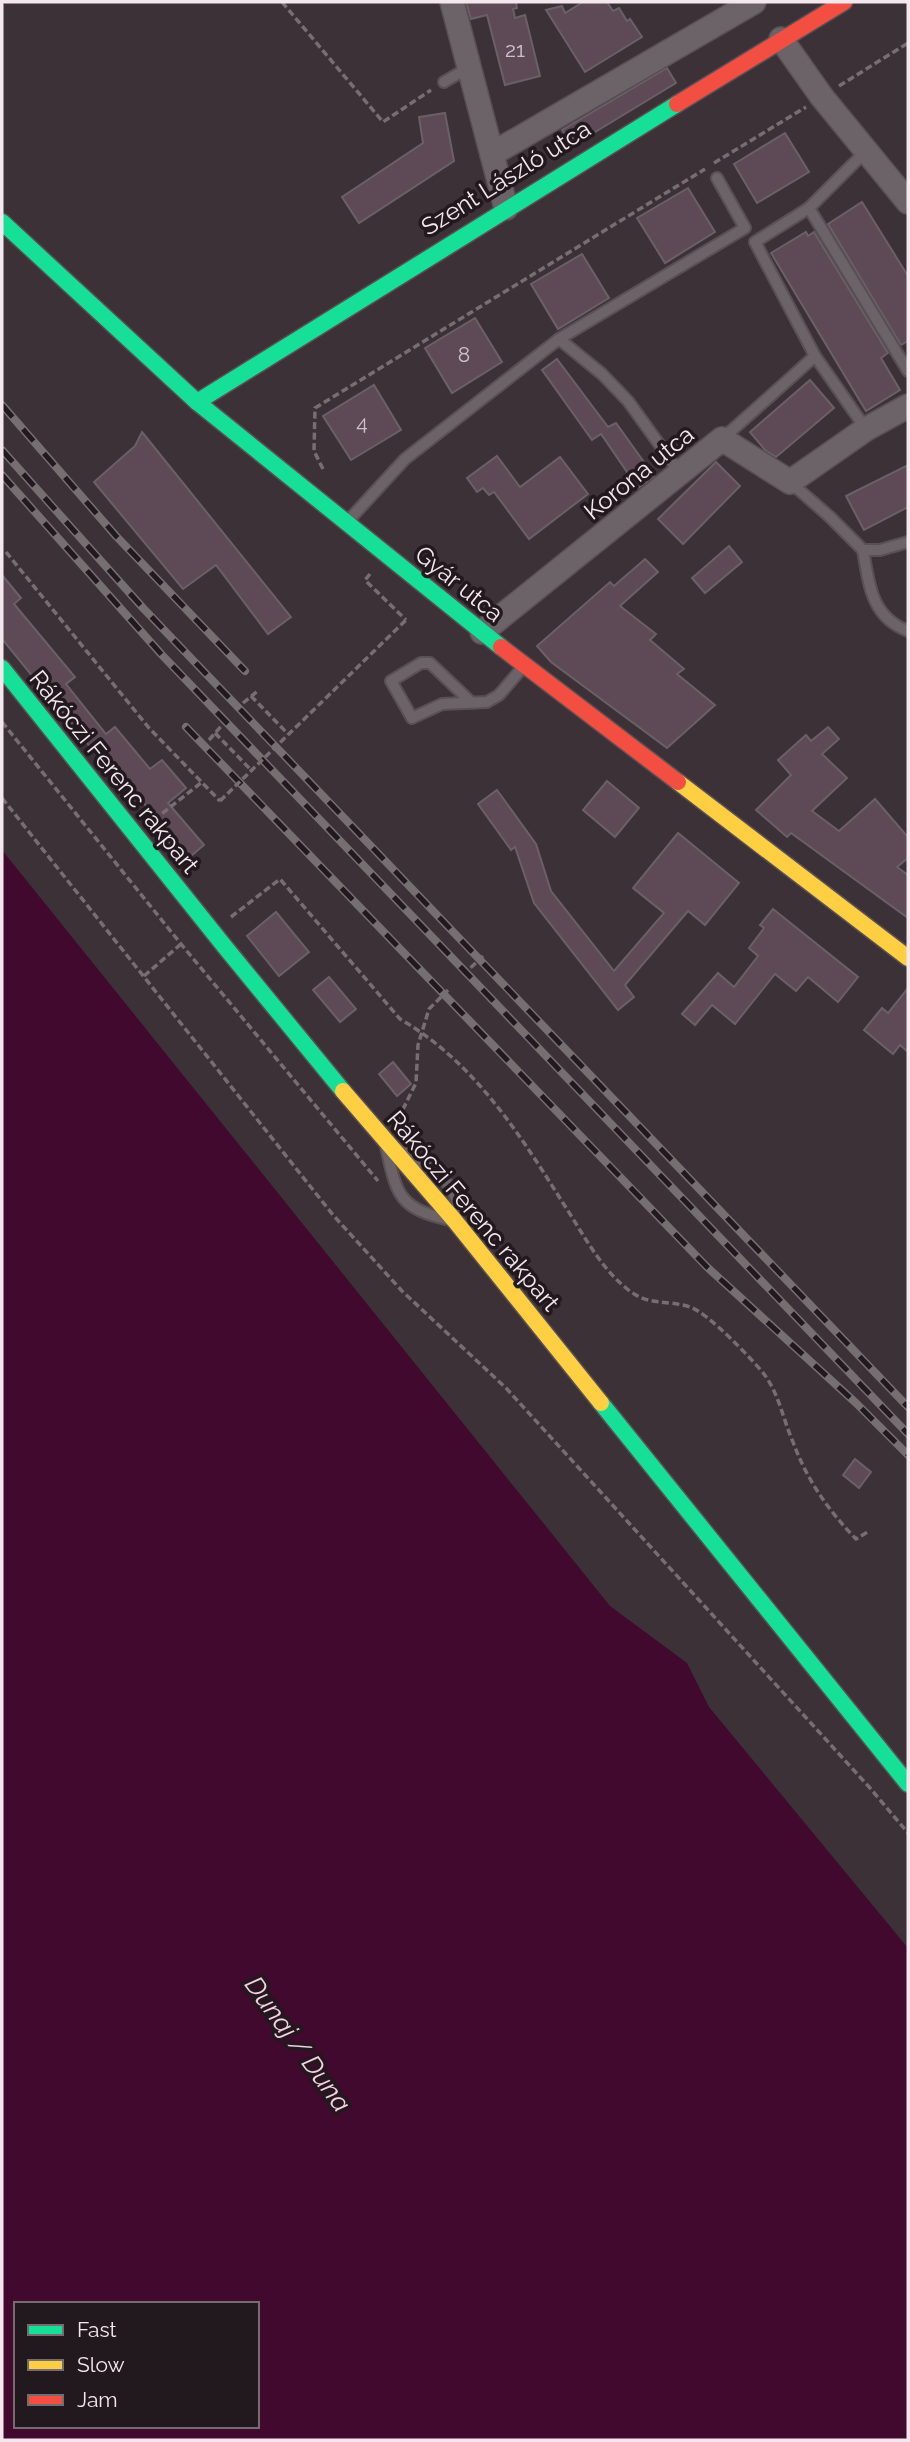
<svg xmlns="http://www.w3.org/2000/svg" width="910" height="2442" viewBox="0 0 910 2442" font-family="Raleway,sans-serif">
  <rect width="100%" height="100%" fill="#3c3137"/>
  <!-- water -->
  <path fill="#41092e" fill-rule="evenodd" d="M2,850l608,756 77,57 22,44 199,241v492h-906zM16,2304h241v122h-241z"/>
  <!-- building -->
  <g fill="#5d4a56" stroke="#6a6065" stroke-width="2">
    <path d="M466,2h50l1,6 -4,1 2,9 10,-3 15,61 -35,9 -18,-70 -16,4z"/>
    <path d="M583,2h24l6,9 6,-3 8,13 3,-2 12,18 -57,35 -39,-62 16,-4 3,7z"/>
    <path d="M667,68l9,15 -104,63 -10,-16z"/>
    <path d="M445,113l9,48 -95,62 -17,-26 81,-54 -4,-26z"/>
    <path d="M785,133l24,39 -52,31 -23,-39z"/>
    <path d="M688,188l27,44 -50,31 -28,-45z"/>
    <path d="M862,202l46,74v65l-7,4 -73,-121z"/>
    <path d="M806,232l2,4 6,-4 74,121 -7,5 19,32 -34,21 -95,-158z"/>
    <path d="M582,254l27,44 -51,31 -27,-45z"/>
    <path d="M475,318l27,44 -50,31 -27,-45z"/>
    <path d="M557,359l51,68 8,-4 38,53 -16,12 -37,-54 -9,6 -50,-70z"/>
    <path d="M810,380l24,28 -58,49 -11,-7 -15,-18z"/>
    <path d="M374,385l27,45 -50,30 -28,-44z"/>
    <path d="M142,432l149,185 -23,17 -52,-69 -33,24 -89,-107 41,-36z"/>
    <path d="M497,456l23,31 40,-30 28,37 -59,45 -35,-47 -5,3 -6,-7 -6,4 -10,-14z"/>
    <path d="M716,462l24,24 -57,58 -25,-25z"/>
    <path d="M908,465v42l-44,23 -18,-34z"/>
    <path d="M729,546l13,16 -37,31 -13,-15z"/>
    <path d="M645,559l13,13 -38,34 36,28 -6,6 34,29 -7,5 38,31 -48,43 -116,-86 -14,-16 73,-64 4,4z"/>
    <path d="M2,575l19,23 -7,6 61,73 -9,7 40,50 9,-7 35,42 12,-9 24,28 -18,15 36,42 -19,16 -23,-28 5,-5 -42,-44 -3,2 -120,-147z"/>
    <path d="M828,727l11,12 -17,15 25,24 -35,33 27,20 36,-32 33,38v21l-11,9 11,8v43l-117,-85 -4,4 -31,-27 35,-35 -13,-15 28,-25 5,6z"/>
    <path d="M607,781l32,27 -24,29 -32,-27z"/>
    <path d="M497,790l39,54 15,47 63,80 50,-58 -31,-25 45,-55 61,50 -34,42 -17,-14 -63,74 9,12 -16,13 -84,-107 -19,-56 -4,3 -33,-46z"/>
    <path d="M773,909l85,68 -20,25 -30,-25 -12,14 -21,-17 -40,50 -23,-19 -17,20 -13,-11 36,-41 16,14 24,-31 -9,-8 15,-20 -4,-3z"/>
    <path d="M276,912l33,40 -30,24 -32,-40z"/>
    <path d="M329,977l27,32 -16,13 -27,-32z"/>
    <path d="M908,988v64l-8,-7 -7,9 -29,-24 18,-22 6,5z"/>
    <path d="M393,1062l18,22 -14,12 -18,-22z"/>
    <path d="M855,1459l16,13 -12,16 -16,-13z"/>
  </g>
  <g fill="none" stroke-linecap="round" stroke-linejoin="round">
    <!-- lane casing -->
    <g stroke="#595054" stroke-width="14">
      <g id="lane">
        <path d="M444,82l24,-14"/>
        <path d="M809,208l99,163"/>
        <path d="M559,339l43,35 26,27 52,72"/>
        <path d="M866,429l-51,-73 -60,-114 54,-34 57,-57"/>
        <path d="M722,439l93,-83"/>
        <path d="M790,482l40,35 33,33h17l28,-8"/>
        <path d="M348,521l57,-62 154,-120 186,-111 -28,-50"/>
        <path d="M863,550c6,34 8,67 45,81"/>
        <path d="M472,703l-42,-40h-9l-30,18 21,37 30,-14 45,-2 12,-7 24,-28"/>
        <path d="M385,1142c22,11 70,35 72,62 0,5 -1,12 -2,17 -58,-12 -58,-25 -70,-79z"/>
      </g>
    </g>
    <!-- street casing -->
    <g stroke="#595054" stroke-width="26">
      <g id="street">
        <path d="M452,2l54,206"/>
        <path d="M781,39l41,58 86,105"/>
        <path d="M492,154l262,-152"/>
        <path d="M482,632l240,-193 68,43 76,-53 42,-23"/>
      </g>
    </g>
    <!-- fast casing -->
    <g stroke="#595054" stroke-width="19">
      <g id="fast">
        <path d="M2,222l195,180 304,245"/>
        <path d="M197,402l480,-298"/>
        <path d="M2,668l223,279 118,144"/>
        <path d="M601,1403l307,381"/>
      </g>
    </g>
    <!-- slow casing -->
    <g stroke="#595054" stroke-width="19">
      <g id="slow">
        <path d="M678,782l230,176"/>
        <path d="M343,1091l112,130 146,182"/>
      </g>
    </g>
    <!-- jam casing -->
    <g stroke="#595054" stroke-width="19">
      <g id="jam">
        <path d="M677,104l167,-102"/>
        <path d="M501,647l177,135"/>
      </g>
    </g>
    <!-- path -->
    <g stroke="#766e72" stroke-width="3.5" stroke-dasharray="7 3.5" stroke-linecap="butt">
      <path d="M282,2l101,120 48,-32"/>
      <path d="M839,86l69,-43"/>
      <path d="M714,163l92,-56"/>
      <path d="M323,469l-9,-18 1,-43 390,-239"/>
      <path d="M6,552l143,176 71,73"/>
      <path d="M370,574l-5,6 41,40"/>
      <path d="M251,696l37,38"/>
      <path d="M243,703l16,-13"/>
      <path d="M2,722l179,222 197,237"/>
      <path d="M215,733l36,37"/>
      <path d="M209,740l14,-16"/>
      <path d="M2,798l331,417 69,76 104,97 364,400 38,45"/>
      <path d="M154,820l48,-38"/>
      <path d="M231,917l49,-38 120,140c74,43 119,114 163,184 19,29 36,63 63,85 22,19 39,11 64,19 17,5 62,52 74,67 15,20 19,45 29,68 14,38 35,68 63,97l13,-8"/>
      <path d="M463,975l20,-19"/>
      <path d="M144,976l37,-32"/>
      <path d="M398,1119l18,-36 2,-38 11,-36 19,-19"/>
    </g>
    <!-- lane -->
    <use href="#lane" stroke="#6b6368" stroke-width="10"/>
    <!-- street -->
    <use href="#street" stroke="#6b6368" stroke-width="23"/>
    <!-- fast -->
    <use href="#fast" stroke="#16e098" stroke-width="16"/>
    <!-- slow -->
    <use href="#slow" stroke="#ffcf43" stroke-width="16"/>
    <!-- jam -->
    <use href="#jam" stroke="#f24e42" stroke-width="16"/>
    <!-- rail casing -->
    <g stroke="#766f72" stroke-width="8">
      <g id="rail">
        <path d="M2,405l114,131 129,135"/>
        <path d="M2,450l141,158 765,799"/>
        <path d="M2,475l160,180 746,779"/>
        <path d="M186,727l521,540 149,136 52,52"/>
      </g>
    </g>
    <!-- rail -->
    <use href="#rail" stroke="#21191d" stroke-width="5" stroke-dasharray="16" stroke-linecap="butt"/>
    <!-- path-bridge -->
    <path stroke="#766e72" stroke-width="3.5" stroke-dasharray="7 3.5" stroke-linecap="butt" d="M220,801l186,-181"/>
  </g>
  <g text-anchor="middle" stroke-width="7" stroke-linejoin="round" paint-order="stroke">
    <!-- number labels -->
    <g font-size="21" fill="#cec0c8">
      <text x="515" y="57">21</text>
      <text x="464" y="362">8</text>
      <text x="362" y="430">4</text>
    </g>
    <!-- street labels -->
    <g font-size="24" fill="#f4e8ee" stroke="#21191d">
      <text transform="translate(506 178) rotate(-32)" y="8">Szent László utca</text>
      <text transform="translate(639 473) rotate(-39)" y="8">Korona utca</text>
      <text transform="translate(459 584) rotate(39)" y="8">Gyár utca</text>
      <text transform="translate(114 772) rotate(51)" y="8">Rákóczi Ferenc rakpart</text>
      <text transform="translate(473 1211) rotate(50)" y="8">Rákóczi Ferenc rakpart</text>
    </g>
    <!-- water labels -->
    <g font-size="26" font-style="italic" fill="#fccde5" stroke="#21191d">
      <text transform="translate(298 2044) rotate(54)" y="9">Dunaj / Duna</text>
    </g>
  </g>
  <!-- border -->
  <rect width="910" height="2442" fill="none" stroke="#f4e8ee" stroke-width="7"/>
  <!-- legend -->
  <rect x="14" y="2302" width="245" height="126" fill="#21191d" stroke="#756c71" stroke-width="2"/>
  <rect x="28" y="2325" width="35" height="10" fill="#16e098" stroke="#756c71" stroke-width="2"/>
  <text x="77" y="2337" font-size="21" fill="#f4e8ee">Fast</text>
  <rect x="28" y="2360" width="35" height="10" fill="#ffcf43" stroke="#756c71" stroke-width="2"/>
  <text x="77" y="2372" font-size="21" fill="#f4e8ee">Slow</text>
  <rect x="28" y="2395" width="35" height="10" fill="#f24e42" stroke="#756c71" stroke-width="2"/>
  <text x="77" y="2407" font-size="21" fill="#f4e8ee">Jam</text>
</svg>
